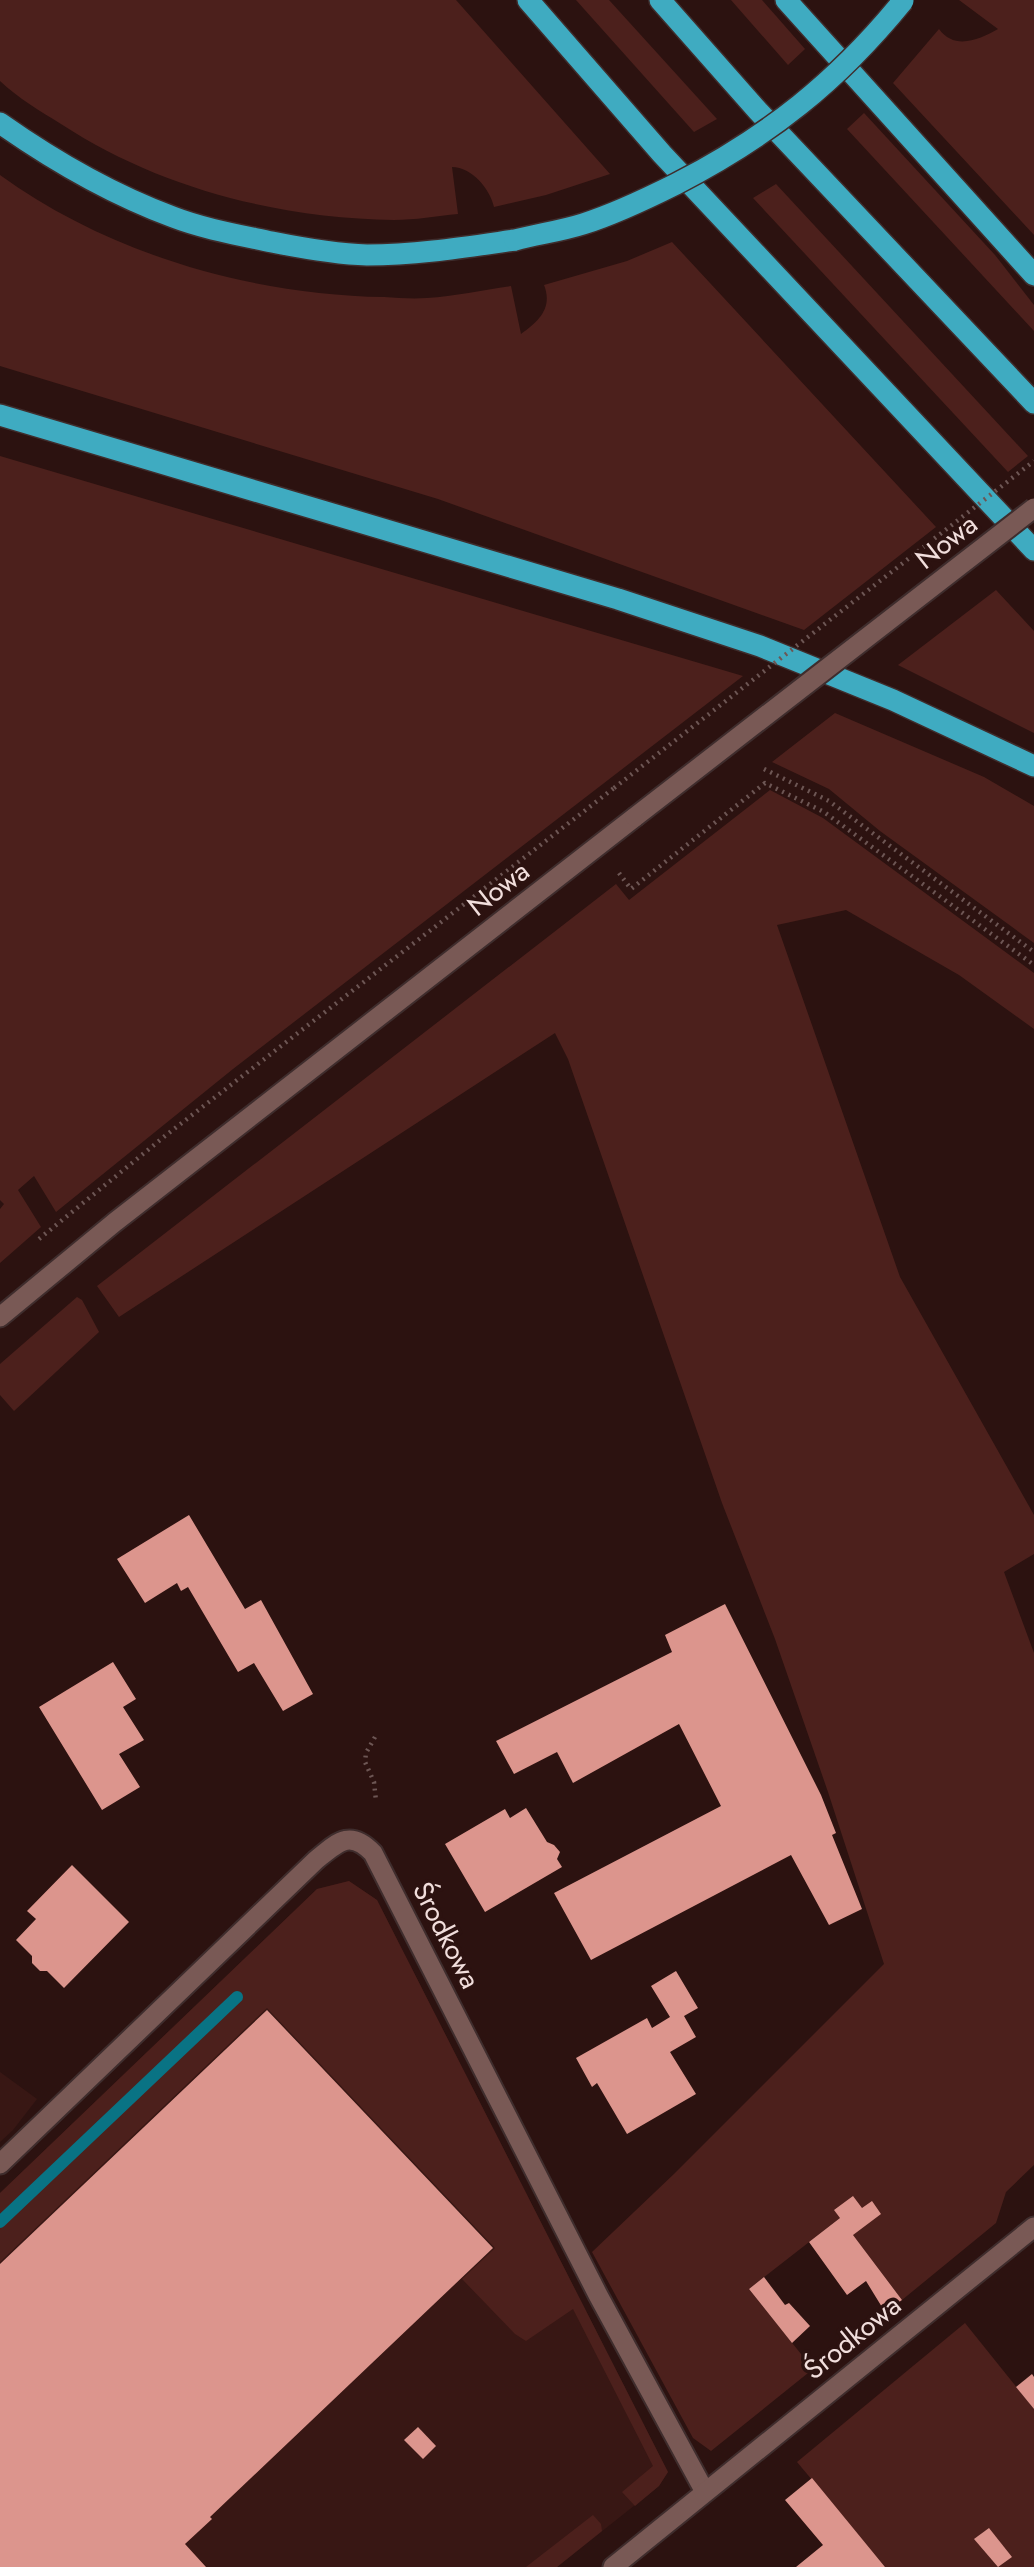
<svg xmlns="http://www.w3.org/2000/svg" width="1034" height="2567" viewBox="0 0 1034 2567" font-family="Jost,sans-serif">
  <rect width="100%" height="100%" fill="#2c1210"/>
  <!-- built -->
  <g fill="#381714">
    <path d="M349,1881l28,19 291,572 -9,14 -102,81h-557v-374l317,-304z"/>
    <path d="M0,2072l37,27 -24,31 -13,12z"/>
  </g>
  <!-- green -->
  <g fill="#4c201c">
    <path d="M0,0h456l154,174 -64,21 -52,12c-4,-18 -22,-40 -42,-40l6,47c-21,2 -43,6 -64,6 -117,-2 -235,-32 -333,-96 -21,-13 -43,-26 -61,-43z"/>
    <path d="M576,0h33l108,119 -23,13z"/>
    <path d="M731,0h31l43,49 -17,16z"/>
    <path d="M959,0h75v235l-141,-152 46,-54c16,22 41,10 59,0z"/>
    <path d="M864,113l131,142 39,50v26l-187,-202z"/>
    <path d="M0,175c109,79 251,120 384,122 14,1 29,2 43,1 28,-2 56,-8 84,-12l10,48c18,-13 32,-26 23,-49l83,-24 45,-19 264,285 -132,103 -366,-131 -438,-133z"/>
    <path d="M776,184l252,272 -20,16 -255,-274z"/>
    <path d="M0,456l743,220 -510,393 -177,143 -22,-36 -16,14 23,37 -41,36v-54l4,-5 -4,-4z"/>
    <path d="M996,590l38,41v102l-136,-68z"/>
    <path d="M835,713l149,64 50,29v137l-154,-112 -51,-42 -57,-27z"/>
    <path d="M770,790l53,28 211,155v56l-75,-54 -113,-65 -69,15 123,352 134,238v39l-30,18 30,81v512l-28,27 -10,31 -94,77 -62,-82 -91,71 64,80 -102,82 -18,-13 -101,-186 83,-79 209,-209 -56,-172 -53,-153 -53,-136 -154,-444 -13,-26 -436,284 -22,-31 519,-402 13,16z"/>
    <path d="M77,1297l5,3 17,32 -85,79 -14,-16v-31z"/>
    <path d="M349,1881l28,19 291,572 -9,14 -24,20 -13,-14 31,-26 -80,-157 -47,32 -11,-7 -53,-55 33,-31 -228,-240 -267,254v-69l317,-304z"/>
    <path d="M965,2323l69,86v158h-149l-88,-105z"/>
    <path d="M593,2515l8,9 1,7 -45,36h-31z"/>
  </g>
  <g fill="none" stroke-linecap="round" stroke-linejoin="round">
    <!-- stream -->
    <path stroke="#097384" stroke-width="12" d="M0,2222l237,-225"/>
  </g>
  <!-- building -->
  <g fill="#dc958d">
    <path d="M189,1515l56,94 16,-9 52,94 -30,17 -29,-48 -16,9 -50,-85 -7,4 -4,-8 -32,20 -28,-44z"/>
    <path d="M725,1604l96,191 15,38 -4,2 30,74 -33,16 -38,-70 -200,105 -37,-67 167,-87 -42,-82 -106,59 -16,-31 -43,22 -18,-33 176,-89 -7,-17z"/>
    <path d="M113,1662l23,37 -13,8 21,33 -25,14 21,33 -38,23 -63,-103z"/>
    <path d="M526,1808l21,34 7,3 6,7 -3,7 5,8 -77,45 -40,-68 60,-35 5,9z"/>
    <path d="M72,1865l57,57 -65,66 -17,-17h-7l-8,-8v-7l-16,-16 20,-21 -9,-8z"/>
    <path d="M676,1971l22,37 -14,8 12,21 -26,15 26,42 -69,40 -30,-51 -5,4 -16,-29 71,-40 5,10 18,-11 -19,-31z"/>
    <path d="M267,2010l226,238 -283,269 2,2 -27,25 21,23h-206v-303z"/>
    <path d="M853,2196l9,12 10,-7 9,13 -28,21 49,65 -17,12 -19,-31 -19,14 -38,-53 31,-24 -6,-8z"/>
    <path d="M764,2277l21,28 4,-2 21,23 -18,17 -43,-54z"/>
    <path d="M1032,2374l2,3v32l-18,-22z"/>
    <path d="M418,2427l18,19 -13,13 -19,-19z"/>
    <path d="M812,2478l73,89h-89l27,-22 -38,-45z"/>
    <path d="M989,2528l23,29 -14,10 -24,-28z"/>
  </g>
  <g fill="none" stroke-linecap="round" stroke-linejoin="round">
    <!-- minor casing -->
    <g stroke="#3f2d2d" stroke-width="23">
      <g id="minor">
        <path d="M0,2164l316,-304c22,-18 34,-31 57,-7l225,442 107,197"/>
        <path d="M613,2567l421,-340"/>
      </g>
    </g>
    <!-- tertiary casing -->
    <g stroke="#3f2d2d" stroke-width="23">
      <path id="tertiary" d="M0,1317l115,-95 520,-405"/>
    </g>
    <!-- motorway casing -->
    <g stroke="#3f2d2d" stroke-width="24">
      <g id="motorway">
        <path d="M528,0l134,154 372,396"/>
        <path d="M660,0l98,111 276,292"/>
        <path d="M786,0l248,275"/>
        <path d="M0,123c54,38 111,71 173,94 31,12 66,18 99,25 30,6 63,12 95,13 50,0 99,-8 148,-15"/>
        <path d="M0,415l618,184 142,47 133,54 141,66"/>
      </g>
    </g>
    <!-- path -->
    <g stroke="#6d5654" stroke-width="4.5" stroke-dasharray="2 5" stroke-linecap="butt">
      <path d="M764,769l65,32 205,151"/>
      <path d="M619,873l12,16 134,-106 59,29 210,153"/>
      <path d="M39,1239l126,-103 449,-348"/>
      <path d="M375,1737l-9,16 -1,9 9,20 2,19"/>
    </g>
    <!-- minor -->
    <use href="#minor" stroke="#795955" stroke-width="19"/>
    <!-- tertiary -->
    <use href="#tertiary" stroke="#795955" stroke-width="19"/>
    <!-- motorway -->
    <use href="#motorway" stroke="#3fabc1" stroke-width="21"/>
    <!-- tertiary-bridge casing -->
    <g stroke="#3f2d2d" stroke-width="23" stroke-linecap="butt">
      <path id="tertiary-bridge" d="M635,817l399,-309"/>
    </g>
    <!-- motorway-bridge casing -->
    <g stroke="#3f2d2d" stroke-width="24" stroke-linecap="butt">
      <path id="motorway-bridge" d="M515,240c23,-6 46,-9 68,-16 32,-10 63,-25 93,-40 93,-48 161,-102 227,-183"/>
    </g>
    <!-- path-bridge -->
    <path stroke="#6d5654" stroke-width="4.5" stroke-dasharray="2 5" stroke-linecap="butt" d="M614,788l420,-327"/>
    <!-- tertiary-bridge -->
    <use href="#tertiary-bridge" stroke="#795955" stroke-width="19"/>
    <!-- motorway-bridge -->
    <use href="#motorway-bridge" stroke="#3fabc1" stroke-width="21"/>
  </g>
  <g text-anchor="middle" stroke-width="7" stroke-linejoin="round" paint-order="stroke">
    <!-- street labels -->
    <g font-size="28" fill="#f1dedc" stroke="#2c1210">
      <text transform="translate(946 541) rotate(-38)" y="10">Nowa</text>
      <text transform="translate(498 888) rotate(-38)" y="10">Nowa</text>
      <text transform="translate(447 1935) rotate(63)" y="10">Środkowa</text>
      <text transform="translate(852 2337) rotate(-39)" y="10">Środkowa</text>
    </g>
  </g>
</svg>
